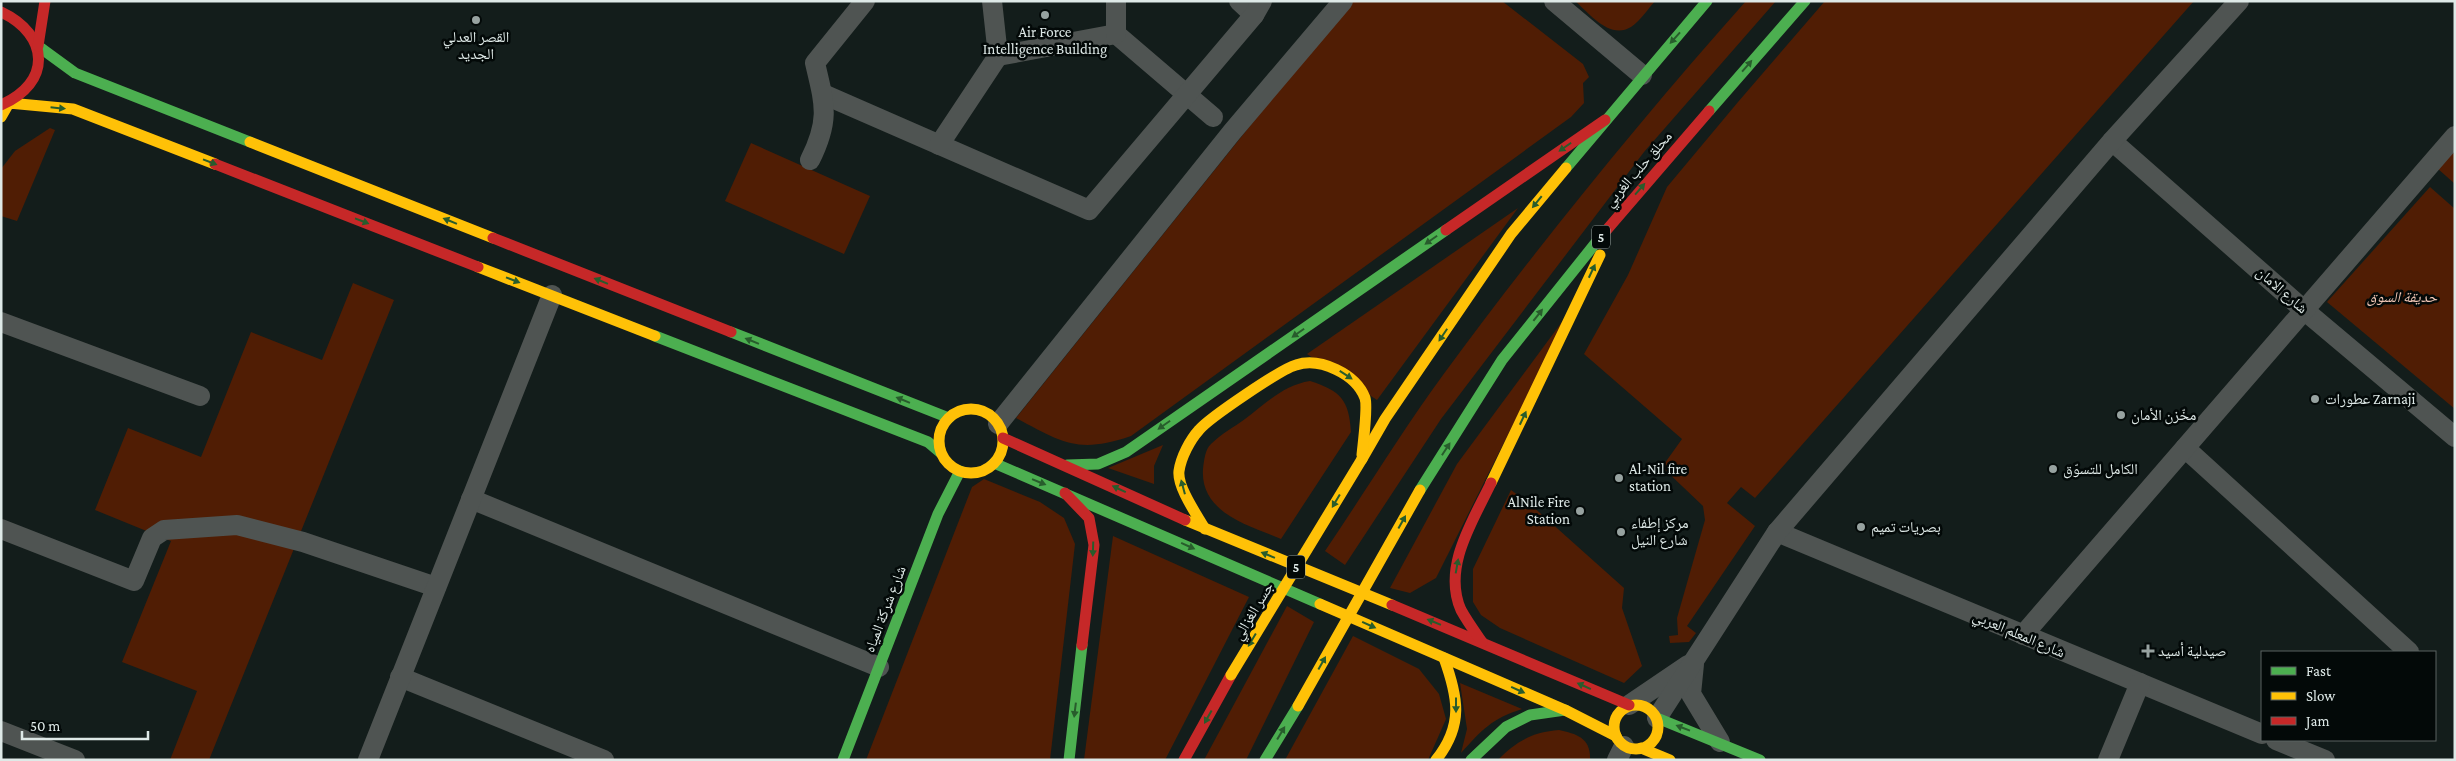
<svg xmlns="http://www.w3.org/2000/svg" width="2456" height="761" viewBox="0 0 2456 761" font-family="'Crimson Pro','Noto Naskh Arabic',serif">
  <rect width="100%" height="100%" fill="#131d1b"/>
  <!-- green -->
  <g fill="#501d04">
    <path d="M1350,1h152l81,63 6,13 -6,6 1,20 -13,14 -440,319c-53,18 -68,7 -115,-18z"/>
    <path d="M1575,1h80c-7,8 -15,20 -24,26 -21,13 -41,-13 -56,-26z"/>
    <path d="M1746,1h30l-132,151 -203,267 -96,146 -20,-14c40,-59 77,-120 118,-176 94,-128 198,-256 303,-374z"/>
    <path d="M1825,1h369l-439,497 -14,-11 -14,16 28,23 -68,100 9,7 -7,9 -19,1 -1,-7 9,-1 -1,-17 28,-98 -2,-14 -41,-39 20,-28 -98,-85 44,-79 39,-88 71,-85z"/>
    <path d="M50,128l5,2 -38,91 -16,-5v-47l14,-18z"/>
    <path d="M751,143l119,53 -26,58 -119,-53z"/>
    <path d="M2452,152l3,3v29l-18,-16z"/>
    <path d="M2430,187l25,22v200l-128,-107z"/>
    <path d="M1518,208l-141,192 -70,-46z"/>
    <path d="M353,283l41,17 -185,460h-39l27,-69 -75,-29 49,-121 -76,-31 33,-82 73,29 50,-125 71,28z"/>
    <path d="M1570,311l-134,267 -26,15 -20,-5 67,-124z"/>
    <path d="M1310,381c31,10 39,19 41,51l-70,107c-33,-14 -81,-26 -78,-70 1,-8 2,-20 8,-25 10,-10 23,-17 34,-25 21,-16 39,-34 65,-38z"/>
    <path d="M1163,445l-9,21v18l-46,-16z"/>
    <path d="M984,479l56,23 24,16 11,26 -25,216h-184l106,-273z"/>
    <path d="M1511,490l19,14 94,84 -2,20 20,58 -18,17 -124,-55 -19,-13 -8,-13v-33z"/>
    <path d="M1113,536l136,61 -84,163h-81z"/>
    <path d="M1287,606l27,16 -68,138h-42z"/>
    <path d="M1353,636l66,33 20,25 7,25 -18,41h-143z"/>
    <path d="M1460,683l62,26c-31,10 -40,21 -61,44l6,-24z"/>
    <path d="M1559,730c18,4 32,8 31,30h-92c18,-19 35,-28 61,-30z"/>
  </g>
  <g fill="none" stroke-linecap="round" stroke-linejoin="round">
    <!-- street -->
    <g stroke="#4f5452" stroke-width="20">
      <path d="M992,1l6,55 118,-22"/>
      <path d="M1239,1l15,14"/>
      <path d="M1554,1l88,74"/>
      <path d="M1116,34l97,83"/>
      <path d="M1116,34v-33"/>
      <path d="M823,94l266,116 165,-195 8,-14"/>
      <path d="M2112,141l192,169 151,127"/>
      <path d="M939,145l59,-89"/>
      <path d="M810,160c20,-40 15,-55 5,-97l50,-62"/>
      <path d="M1,322l199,74"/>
      <path d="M998,424l234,-292 111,-131"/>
      <path d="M2185,448l224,204"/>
      <path d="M471,499l408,168"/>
      <path d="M1,529l133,52 18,-43 12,-8 73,-5 66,17 133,45"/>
      <path d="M1777,532l485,202"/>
      <path d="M2023,635l432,-499"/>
      <path d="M1694,664l-3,30 29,48"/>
      <path d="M400,677l204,83"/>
      <path d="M1629,705l59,-40"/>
      <path d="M1657,718l120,-186 335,-391 127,-140"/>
      <path d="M1,731l74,29"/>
      <path d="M2276,740l49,20"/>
      <path d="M368,760l184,-465"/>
      <path d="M1617,760l7,-14"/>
      <path d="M2108,760l32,-77"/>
    </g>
    <!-- fast -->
    <g stroke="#4caf50" stroke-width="11">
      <path d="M38,46l37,27 175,69"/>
      <path d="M1709,111l96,-110"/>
      <path d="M1566,168l141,-167"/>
      <path d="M731,332l218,86"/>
      <path d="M655,336l273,106 13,11"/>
      <path d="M994,463l326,141"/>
      <path d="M1067,465l31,-1 28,-12 320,-222"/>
      <path d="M1420,490l82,-130 96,-120"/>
      <path d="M1657,718l103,42"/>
      <path d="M843,760l95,-246 22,-43"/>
      <path d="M1069,760l13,-115"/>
      <path d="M1265,760l33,-54"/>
      <path d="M1471,760l35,-33 24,-12 35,-5"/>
    </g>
    <!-- slow -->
    <g stroke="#ffc107" stroke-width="11">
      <path d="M1,117l8,-14 64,6 142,55"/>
      <path d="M250,142l243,96"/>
      <path d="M478,267l177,69"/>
      <circle cx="971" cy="441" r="32"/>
      <path d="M1362,459l23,-40 126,-185 55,-66"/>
      <path d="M1491,483l109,-228"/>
      <path d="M1185,520l207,85"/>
      <path d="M1205,529c-8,-14 -28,-42 -26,-58 2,-14 11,-31 20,-41 10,-12 82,-61 97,-65 24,-8 60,9 69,33 3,9 -2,46 -3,57"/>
      <path d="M1320,604l245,106 51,26"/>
      <circle cx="1636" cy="727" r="22"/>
      <path d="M1641,748l29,12"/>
      <path d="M1436,760c28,-35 22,-63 8,-102"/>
    </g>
    <!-- jam -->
    <g stroke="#c62828" stroke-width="11">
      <path d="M1,12c49,23 51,71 0,93"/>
      <path d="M38,46l7,-45"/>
      <path d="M215,164l263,103"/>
      <path d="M1446,230l159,-110"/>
      <path d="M493,238l238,94"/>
      <path d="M1598,240l111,-129"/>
      <path d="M1003,438l182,82"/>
      <path d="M1065,493l24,25 5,27 -12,100"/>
      <path d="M1392,605l237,100"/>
      <path d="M1482,642c-7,-10 -15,-21 -21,-32 -19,-43 12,-89 30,-127"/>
      <path d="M1184,760l47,-85"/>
    </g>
    <!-- slow-bridge -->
    <g stroke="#ffc107" stroke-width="11">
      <path d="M1231,675l131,-216"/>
      <path d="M1298,706l122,-216"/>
    </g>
  </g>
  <!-- one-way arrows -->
  <defs><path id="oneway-solid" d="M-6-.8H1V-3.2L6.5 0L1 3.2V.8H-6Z" transform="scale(1.25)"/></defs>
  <g fill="#285c2c">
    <use href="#oneway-solid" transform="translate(1675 38) rotate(132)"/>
    <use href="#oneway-solid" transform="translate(1747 66) rotate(-49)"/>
    <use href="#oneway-solid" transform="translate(58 108) rotate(6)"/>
    <use href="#oneway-solid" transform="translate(1565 147) rotate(145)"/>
    <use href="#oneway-solid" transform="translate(210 162) rotate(21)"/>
    <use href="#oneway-solid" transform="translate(1640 189) rotate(-49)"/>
    <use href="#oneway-solid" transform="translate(1537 202) rotate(129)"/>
    <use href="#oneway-solid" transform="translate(362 221) rotate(21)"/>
    <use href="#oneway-solid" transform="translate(450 221) rotate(-158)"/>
    <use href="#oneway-solid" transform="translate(1431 240) rotate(145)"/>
    <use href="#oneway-solid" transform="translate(1592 271) rotate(-65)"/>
    <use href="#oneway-solid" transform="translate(513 280) rotate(21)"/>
    <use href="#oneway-solid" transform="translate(601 281) rotate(-158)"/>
    <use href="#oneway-solid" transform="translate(1538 315) rotate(-52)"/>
    <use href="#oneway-solid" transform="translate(1298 333) rotate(145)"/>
    <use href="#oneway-solid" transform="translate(1443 335) rotate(124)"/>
    <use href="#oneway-solid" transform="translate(752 341) rotate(-158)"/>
    <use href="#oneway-solid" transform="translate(1346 375) rotate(33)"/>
    <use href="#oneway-solid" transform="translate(903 400) rotate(-158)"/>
    <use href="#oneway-solid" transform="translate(1523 418) rotate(-65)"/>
    <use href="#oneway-solid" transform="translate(1164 425) rotate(145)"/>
    <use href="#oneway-solid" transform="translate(1446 449) rotate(-57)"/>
    <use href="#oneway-solid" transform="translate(1039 482) rotate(22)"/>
    <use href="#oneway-solid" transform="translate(1183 487) rotate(-105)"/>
    <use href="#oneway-solid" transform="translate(1119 489) rotate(-155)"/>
    <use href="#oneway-solid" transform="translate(1336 501) rotate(121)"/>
    <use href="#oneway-solid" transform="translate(1402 522) rotate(-61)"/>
    <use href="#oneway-solid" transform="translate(1188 546) rotate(24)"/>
    <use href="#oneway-solid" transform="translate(1093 549) rotate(92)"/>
    <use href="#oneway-solid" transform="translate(1268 555) rotate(-158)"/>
    <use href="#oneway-solid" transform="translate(1457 566) rotate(-80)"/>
    <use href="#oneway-solid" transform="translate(1434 622) rotate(-158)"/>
    <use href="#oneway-solid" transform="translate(1369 625) rotate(24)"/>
    <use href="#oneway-solid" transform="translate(1252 640) rotate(121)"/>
    <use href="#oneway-solid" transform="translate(1322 663) rotate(-61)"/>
    <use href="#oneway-solid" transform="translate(1584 686) rotate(-156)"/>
    <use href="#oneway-solid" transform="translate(1518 690) rotate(24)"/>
    <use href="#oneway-solid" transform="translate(1456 705) rotate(90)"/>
    <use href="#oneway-solid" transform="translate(1075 710) rotate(97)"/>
    <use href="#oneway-solid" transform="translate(1208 717) rotate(119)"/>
    <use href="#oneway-solid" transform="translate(1683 728) rotate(-159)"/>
    <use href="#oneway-solid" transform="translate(1281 733) rotate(-59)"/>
  </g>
  <!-- markers -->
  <g fill="#97a2a0" stroke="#030908" stroke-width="2">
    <circle cx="1045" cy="15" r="5"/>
    <circle cx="476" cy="20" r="5"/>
    <circle cx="2315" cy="399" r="5"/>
    <circle cx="2121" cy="415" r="5"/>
    <circle cx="2053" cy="469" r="5"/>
    <circle cx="1619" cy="478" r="5"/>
    <circle cx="1580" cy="511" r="5"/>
    <circle cx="1861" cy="527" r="5"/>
    <circle cx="1621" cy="532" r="5"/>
    <path d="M2145.5 643.5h5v5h5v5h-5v5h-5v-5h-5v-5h5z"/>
  </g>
  <g text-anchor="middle" stroke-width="5" stroke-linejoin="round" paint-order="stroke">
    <!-- shield labels -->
    <g fill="#030908" stroke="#9ca6a4" stroke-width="1">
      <rect x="1592" y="225.5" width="18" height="23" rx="4"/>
      <rect x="1287" y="555.5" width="18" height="23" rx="4"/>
    </g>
    <g font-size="14" font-weight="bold" fill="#dee9e7">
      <text x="1601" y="242">5</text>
      <text x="1296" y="572">5</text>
    </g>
    <!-- poi labels -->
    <g font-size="15" fill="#dee9e7" stroke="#030908" text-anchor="start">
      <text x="1045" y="37" text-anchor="middle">Air Force<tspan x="1045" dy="17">Intelligence Building</tspan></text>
      <text x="476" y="42" text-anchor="middle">القصر العدلي<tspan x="476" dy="17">الجديد</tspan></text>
      <text x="2325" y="404">عطورات Zarnaji</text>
      <text x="2131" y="420">مخّزن الأمان</text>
      <text x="1629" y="474">Al-Nil fire<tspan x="1629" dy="17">station</tspan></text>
      <text x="2063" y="474">الكامل للتسوّق</text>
      <text x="1570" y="507" text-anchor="end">AlNile Fire<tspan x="1570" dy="17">Station</tspan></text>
      <text x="1631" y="528">مركز إطفاء<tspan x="1631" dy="17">شارع النيل</tspan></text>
      <text x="1871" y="532">بصريات تميم</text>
      <text x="2158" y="656">صيدلية أسيد</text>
    </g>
    <!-- street labels -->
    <g font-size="15" fill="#dee9e7" stroke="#030908">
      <text transform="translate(1638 169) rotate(-49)" y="5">محلق حلب الغربي</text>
      <text transform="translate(2282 290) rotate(41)" y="5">شارع الامان</text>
      <text transform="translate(885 609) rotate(-69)" y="5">شارع شركة المياه</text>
      <text transform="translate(1253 611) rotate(-59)" y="5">جسر الغزالي</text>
      <text transform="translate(2019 634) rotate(23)" y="5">شارع المعلم العربي</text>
    </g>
    <!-- park labels -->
    <g font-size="15" font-style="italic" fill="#f3c7b6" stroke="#030908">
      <text x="2402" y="302">حديقة السوق</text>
    </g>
  </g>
  <!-- border -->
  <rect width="2456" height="761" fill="none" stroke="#dee9e7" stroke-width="5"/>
  <!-- legend -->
  <rect x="2261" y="651" width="175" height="90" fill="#030908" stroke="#5b6361"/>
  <rect x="2271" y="667" width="25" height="8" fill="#4caf50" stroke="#5b6361"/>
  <text x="2306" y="676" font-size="15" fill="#dee9e7">Fast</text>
  <rect x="2271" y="692" width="25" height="8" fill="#ffc107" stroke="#5b6361"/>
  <text x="2306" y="701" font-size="15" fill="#dee9e7">Slow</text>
  <rect x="2271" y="717" width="25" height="8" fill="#c62828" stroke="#5b6361"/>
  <text x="2306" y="726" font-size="15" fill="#dee9e7">Jam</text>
  <!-- scale -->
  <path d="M22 731v8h126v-8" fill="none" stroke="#dee9e7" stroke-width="2.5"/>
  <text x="30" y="731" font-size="15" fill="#dee9e7" stroke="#030908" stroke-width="4" paint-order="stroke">50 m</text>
</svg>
